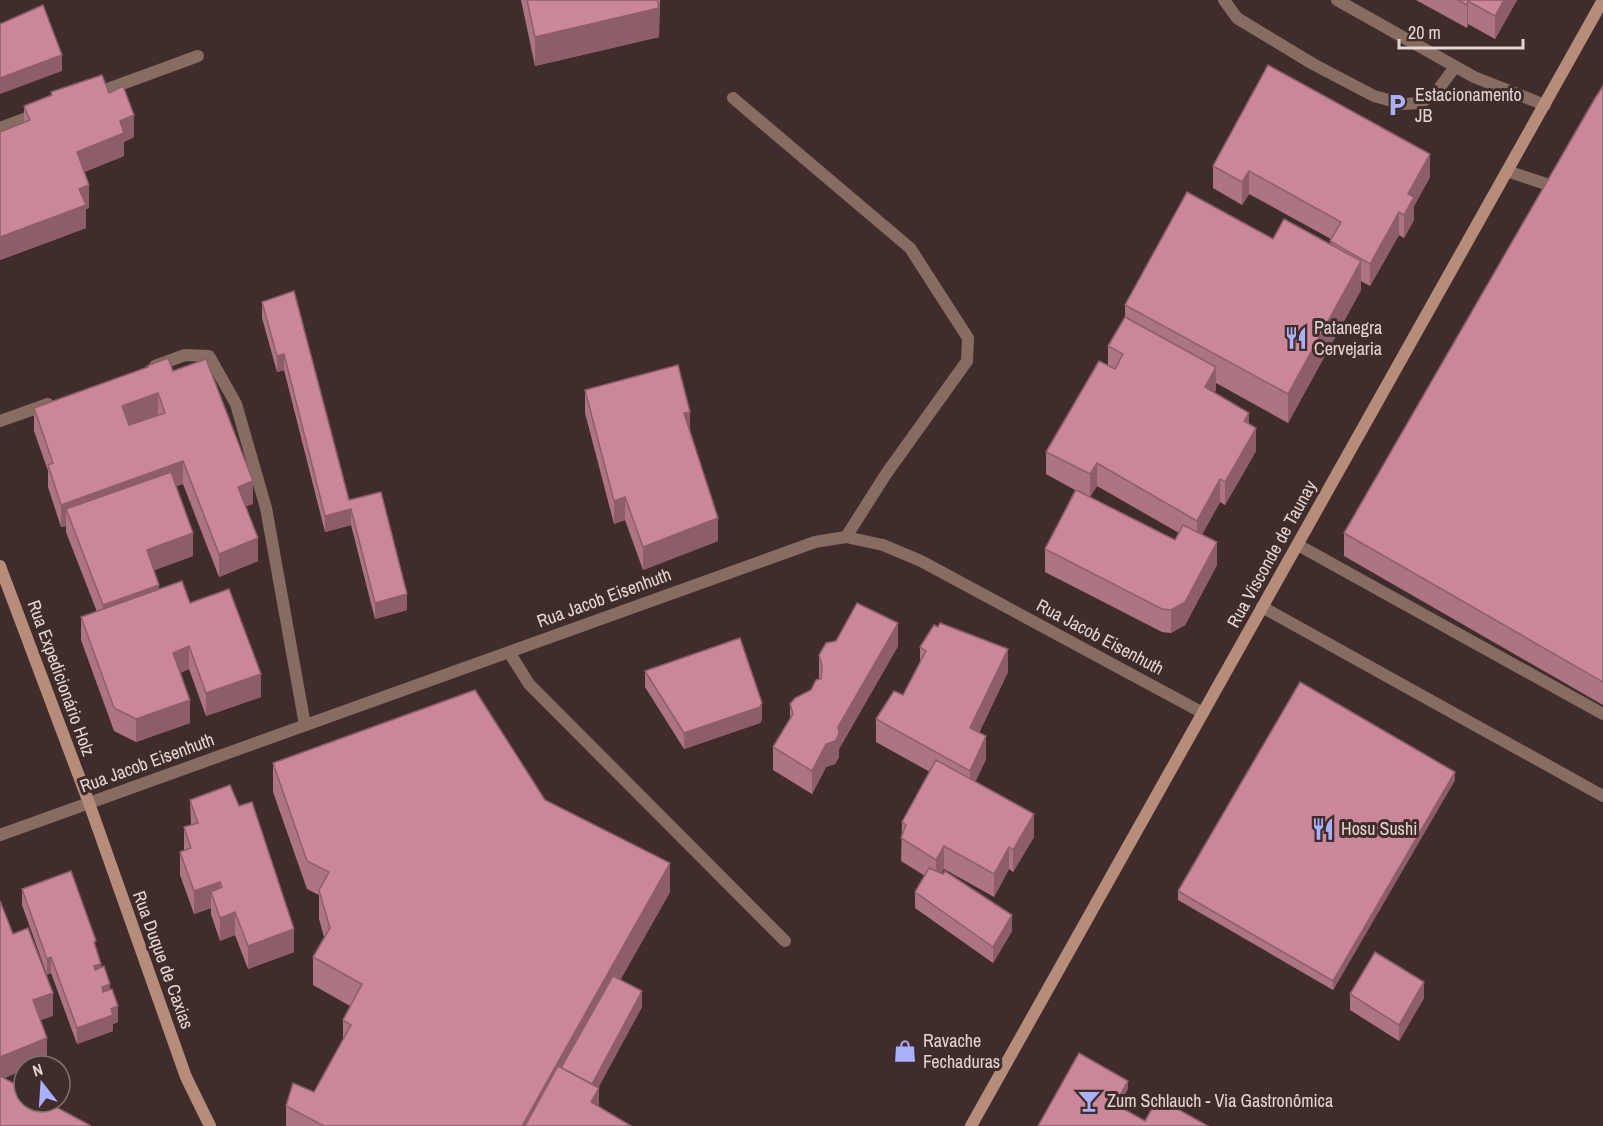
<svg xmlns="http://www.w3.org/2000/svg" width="1603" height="1126" viewBox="0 0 1603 1126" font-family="'Archivo Narrow',sans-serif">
  <rect width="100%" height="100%" fill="#402d2b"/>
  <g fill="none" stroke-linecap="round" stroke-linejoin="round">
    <!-- lane -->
    <g stroke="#876d61" stroke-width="12">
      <path d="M1224,0l13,18 76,46 61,32 29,8 18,-1 16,-12 18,-24"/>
      <path d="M1337,0l137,77 71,28"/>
      <path d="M94,94l104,-38"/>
      <path d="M733,98l177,150 58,90 -1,23 -81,113 -40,63"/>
      <path d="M0,128l38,-14"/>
      <path d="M1507,171l36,12 17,4"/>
      <path d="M155,366l30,-11 24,1 27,48 30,104 39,217"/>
      <path d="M0,421l48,-17"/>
      <path d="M1298,545l305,169"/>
      <path d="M1262,607l341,189"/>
      <path d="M509,652l20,32 256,257"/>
    </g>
    <!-- street -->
    <path stroke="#876d61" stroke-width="12" d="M0,835l815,-293 31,-5 37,8 38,16 282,152"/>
    <!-- secondary -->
    <g stroke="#b68d7a" stroke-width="12">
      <path d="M0,566l89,237 97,274 24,49"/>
      <path d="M971,1126l632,-1126"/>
    </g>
  </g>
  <!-- wall -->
  <g fill="#ad7482" fill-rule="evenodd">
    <path d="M521,0h139l-1,37 -124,29z"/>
    <path d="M1416,0h101l-22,39 -27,-15 -1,4z"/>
    <path d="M1603,86v619l-259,-149v-23z"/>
    <path d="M51,92l58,1 25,44 -10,5v14l-40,16 5,36 -3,1v19l-86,32v-128l24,-9v-17l27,-10z"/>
    <path d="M1213,166l217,11 -16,29v14l-10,18 -5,-3 -29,51 -9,-5v9l-73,133 -72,-40v7l-2,3 35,31 7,27 -31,54 -5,-3 -18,32 15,31 -32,60 -14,8 -9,-1 -117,-60v-23l30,-59 -29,-16v-22l62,-87v-19l17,-28v-13l148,-66 57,6 1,-6 -82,-45 -7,11 -29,-17zM1097,486l82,47 -4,7 -85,-43z"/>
    <path d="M262,302l87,198 58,110 -32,9 -24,-94 -26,7 -41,-162 -7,2 -15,-54z"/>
    <path d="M173,371l80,133 -7,2 12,55 -39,16 -36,-93 -7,2 17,70 -39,14 5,19 31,14 71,94 -55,19 -17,-47 -9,4 10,50 -54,19 -22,-11 -33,-91v-23l16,-5 -31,-80v-6l-5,1 -13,-40v-16l-14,-40v-23z"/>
    <path d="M585,390l105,41 28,110 -75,29 -18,-50 -11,4 -29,-111z"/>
    <path d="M898,646l-59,103v8l-4,7 -9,3 -14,27 -39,-24v-23l17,-28v-15l21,-14 8,-10v-25z"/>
    <path d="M920,647l88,25 -29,61 7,26 -11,23 59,55 -21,35 -4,-3 -15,28 -50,-28 -3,5 71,57 -19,32 -78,-55v-16l10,-16 -24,-15 1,-39 28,-50 -54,-30v-23l27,-24 17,-32z"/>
    <path d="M645,671l117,48 -2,4 -76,26 -39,-62z"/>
    <path d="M273,763l272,37 125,92 -50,88 22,27 -44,80 1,20 32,19h-345v-20l28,-14 29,-52v-20l7,-14 -37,-21v-28l11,-20 -5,-18v-24l-12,-6 -34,-97z"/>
    <path d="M1455,780l-122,210 -155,-90v-9z"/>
    <path d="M190,800l104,152 -46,17 -13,-34 -15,6 -9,-27v-6l-17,6 -14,-39v-23l4,-2v-23l7,-2z"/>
    <path d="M22,889l74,60 5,19 9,21 8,33 -5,2v7l-36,13 -26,-71 -4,2 -25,-70z"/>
    <path d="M1350,994l74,4 -25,43 -49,-31z"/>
  </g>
  <!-- shaded-wall -->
  <g fill="#8d5e6a">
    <path d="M1504,0h13l-22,39v-23z"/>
    <path d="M1468,1v23l-1,4v-23z"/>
    <path d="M659,8v29l-124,29v-29z"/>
    <path d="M62,55v16l-62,23v-16z"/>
    <path d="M134,115v22l-10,5v14l-47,19v-23l43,-31z"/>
    <path d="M1430,154v23l-16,29v14l-10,18v-23l4,-21z"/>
    <path d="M1249,171v23l-7,11v-23z"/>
    <path d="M89,185v23l-3,1v19l-86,32v-23l79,-48z"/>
    <path d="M1399,212v23l-29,51v-22z"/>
    <path d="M1361,261v29l-73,133v-29z"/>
    <path d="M284,354v16l-7,2v-16z"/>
    <path d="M1216,367v23l-11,20v-23z"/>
    <path d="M158,393v23l-36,13v-23z"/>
    <path d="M690,412v22l-6,-21z"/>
    <path d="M1249,413v23l-5,-15z"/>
    <path d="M1256,428v23l-31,54v-23z"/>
    <path d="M183,461v23l-111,40 -6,-15v17l-5,1v-22z"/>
    <path d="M1097,463v23l-7,11v-23z"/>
    <path d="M1220,479v23l-23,42v-23z"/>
    <path d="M253,481v23l-15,5v-22z"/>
    <path d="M625,497v23l-11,4v-23z"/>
    <path d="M351,509v16l-26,7v-16z"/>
    <path d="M718,518v23l-75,29v-23z"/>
    <path d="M193,533v23l-46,17v-23z"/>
    <path d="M258,538v23l-39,16v-23z"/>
    <path d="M1217,542v23l-32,60 -14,8v-23z"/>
    <path d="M159,585v22l-56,21v-23z"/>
    <path d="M407,594v16l-32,9v-16z"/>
    <path d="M898,623v23l-59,103v8l-4,7 -9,3 -14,27v-23l14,-27 12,-17z"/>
    <path d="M189,646v23l-16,7v-23z"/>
    <path d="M1008,649v23l-38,79v-23z"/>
    <path d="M261,674v23l-55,19v-23z"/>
    <path d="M190,700v23l-54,19v-23z"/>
    <path d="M762,703v16l-2,4 -76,26v-16z"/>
    <path d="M986,736v23l-16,35v-23z"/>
    <path d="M1455,772v8l-122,210v-9z"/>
    <path d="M1034,814v23l-21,35v-22z"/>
    <path d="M944,846v23l-8,14v-23z"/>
    <path d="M1009,847v22l-15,28v-23z"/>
    <path d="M670,863v29l-132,234h-16z"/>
    <path d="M220,882v22l-9,-12v16l-17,6v-23z"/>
    <path d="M235,912v23l-15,6v-23z"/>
    <path d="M1012,915v16l-19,32v-16z"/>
    <path d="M294,929v23l-46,17v-23z"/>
    <path d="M51,957v16l-4,2v-16z"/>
    <path d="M101,964v16l-7,2v-16z"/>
    <path d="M1424,982v16l-25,43v-16z"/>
    <path d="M110,984v16l-8,3v-16z"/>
    <path d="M642,991v16l-53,98v-16z"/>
    <path d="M53,993v23l-20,7v-23z"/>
    <path d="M118,1006v16l-5,2v7l-36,13v-16l34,-19z"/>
    <path d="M47,1038v23l-13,5h-10v4l-24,10v-23z"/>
    <path d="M1128,1081v8l-13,23v-8z"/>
    <path d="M599,1088v23l-8,-9z"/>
  </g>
  <!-- building -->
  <g fill="#c98797" stroke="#8d5e6a" stroke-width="1.5" fill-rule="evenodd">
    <path d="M527,0h130l2,8 -124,29z"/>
    <path d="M1458,0h46l-9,16 -27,-15 -1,4z"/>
    <path d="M43,5l19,50 -62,23v-54z"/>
    <path d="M1268,65l162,89 -22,40 6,3 -10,18 -5,-3 -29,52 -40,-23 11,-19 -92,-51 -7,11 -29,-16z"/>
    <path d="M102,75l7,18 14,-7 11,29 -14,6 4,12 -47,19 12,33 -10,4 7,16 -86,32v-105l30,-12 -6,-14 28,-11 -1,-3z"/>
    <path d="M1603,86v596l-259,-149 250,-433z"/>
    <path d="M1187,192l86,47 11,-20 77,42 -73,133 -163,-89z"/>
    <path d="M294,291l55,209 32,-8 26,102 -32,9 -24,-94 -26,7 -41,-162 -7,2 -15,-54z"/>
    <path d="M1125,317l91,50 -11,20 44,26 -5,8 12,7 -31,54 -5,-3 -23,42 -100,-58 -7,11 -44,-22 53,-91 16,8 8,-15 -15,-8z"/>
    <path d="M168,358l5,13 33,-12 47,122 -15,6 20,51 -39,16 -36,-93 -122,44 -13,-40 5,-2 -19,-55 114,-41 -1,-1zM158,393l7,20 -36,12 -7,-19z"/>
    <path d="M678,365l12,47 -6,1 34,105 -75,29 -18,-50 -11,4 -29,-111z"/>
    <path d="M171,472l22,61 -46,17 12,35 -56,20 -37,-96z"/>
    <path d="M1076,490l99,50 8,-15 34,17 -32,60 -14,8 -9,-1 -117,-60z"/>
    <path d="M182,581l8,22 39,-14 32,85 -55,19 -17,-47 -16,7 17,47 -54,19 -22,-11 -33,-91z"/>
    <path d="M857,603l41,20 -60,104 1,7 -4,7 -9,3 -14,27 -39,-24 20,-33 -3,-10 5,-6 16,-8 5,-10 5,-1 1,-13 -3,-11 7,-12 10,-2z"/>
    <path d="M940,623l68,26 -38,79 16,8 -16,35 -94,-52 18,-28 9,4 23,-44 -6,-4 14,-22 4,2z"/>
    <path d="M740,638l22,65 -2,4 -76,26 -39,-62z"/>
    <path d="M1300,682l155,90 -122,209 -155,-90z"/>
    <path d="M475,690l70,110 125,63 -148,263h-198l-38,-20 7,-23 21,9 37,-67 -8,-5 19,-36 -49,-27 17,-29 -11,-38 10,-18 -22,-11 -34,-98z"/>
    <path d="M936,760l98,54 -21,36 -4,-3 -15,27 -50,-28 -8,14 -35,-22 5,-13 -4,-3z"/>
    <path d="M230,785l9,21 13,-4 42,127 -46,17 -13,-34 -15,6 -9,-26 11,-5 -2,-5 -26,9 -14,-39 11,-4 -7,-21 14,-4 -8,-23z"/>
    <path d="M929,868l14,6 2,-3 67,44 -19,32 -78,-55z"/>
    <path d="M71,871l25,70 -2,1 7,22 -7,2 1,4 9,-4 6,18 -8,3 1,5 9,-3 6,17 -7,3 2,6 -36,13 -26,-71 -4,2 -25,-70z"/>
    <path d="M0,901l13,33 15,-6 25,65 -20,7 14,38 -47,19z"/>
    <path d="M1375,952l49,30 -25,43 -49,-31z"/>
    <path d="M613,976l29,15 -50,93 -31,-16z"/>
    <path d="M1079,1053l49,28 -13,23 30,17 13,-23 50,28h-170z"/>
    <path d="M558,1066l41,22 -8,14 40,24h-106z"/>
    <path d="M0,1076l24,13v13h23l44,24h-91z"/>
  </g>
  <!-- icons -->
  <defs>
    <g id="parking-bare" transform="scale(1.8)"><path d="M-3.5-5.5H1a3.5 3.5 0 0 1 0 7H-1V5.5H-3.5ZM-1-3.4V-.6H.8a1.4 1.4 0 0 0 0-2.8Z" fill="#a9b0fc" stroke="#402d2b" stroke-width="2.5" paint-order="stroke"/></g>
    <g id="restaurant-bare" transform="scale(1.8)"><path d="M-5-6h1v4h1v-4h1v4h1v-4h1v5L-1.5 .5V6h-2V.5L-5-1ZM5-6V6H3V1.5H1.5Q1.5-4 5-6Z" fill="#a9b0fc" stroke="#402d2b" stroke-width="2.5" paint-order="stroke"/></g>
    <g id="shop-bare" transform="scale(1.8)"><path d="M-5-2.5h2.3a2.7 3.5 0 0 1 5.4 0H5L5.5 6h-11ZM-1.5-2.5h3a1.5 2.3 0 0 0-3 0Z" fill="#a9b0fc" stroke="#402d2b" stroke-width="2.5" paint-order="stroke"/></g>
    <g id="bar-bare" transform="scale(1.8)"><path d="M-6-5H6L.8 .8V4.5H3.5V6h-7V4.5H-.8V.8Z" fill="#a9b0fc" stroke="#402d2b" stroke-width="2.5" paint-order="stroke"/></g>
  </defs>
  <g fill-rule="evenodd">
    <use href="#parking-bare" x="1397" y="105"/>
    <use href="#restaurant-bare" x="1296" y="338"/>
    <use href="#restaurant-bare" x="1323" y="829"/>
    <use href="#shop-bare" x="905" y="1051"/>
    <use href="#bar-bare" x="1089" y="1101"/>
  </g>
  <g text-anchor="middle" stroke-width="6" stroke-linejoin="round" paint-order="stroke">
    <!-- poi labels -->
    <g font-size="18" fill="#e2d6d4" stroke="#402d2b" text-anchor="start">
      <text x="1415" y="101">Estacionamento<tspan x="1415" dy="21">JB</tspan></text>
      <text x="1314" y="334">Patanegra<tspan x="1314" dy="21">Cervejaria</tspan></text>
      <text x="1341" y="835">Hosu Sushi</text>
      <text x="923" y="1047">Ravache<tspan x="923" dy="21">Fechaduras</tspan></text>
      <text x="1107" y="1107">Zum Schlauch - Via Gastronômica</text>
    </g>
    <!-- street labels -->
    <g font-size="18" fill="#e2d6d4" stroke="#402d2b">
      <text transform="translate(1272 554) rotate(-61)" y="6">Rua Visconde de Taunay</text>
      <text transform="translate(604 598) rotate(-20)" y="6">Rua Jacob Eisenhuth</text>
      <text transform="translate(1100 637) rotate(28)" y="6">Rua Jacob Eisenhuth</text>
      <text transform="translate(61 678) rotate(70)" y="6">Rua Expedicionário Holz</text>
      <text transform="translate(147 763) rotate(-20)" y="6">Rua Jacob Eisenhuth</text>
      <text transform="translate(163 960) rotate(70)" y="6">Rua Duque de Caxias</text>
    </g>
  </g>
  <!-- north arrow -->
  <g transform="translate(42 1084) rotate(343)"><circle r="28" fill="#402d2b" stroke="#81716f" stroke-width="1.5"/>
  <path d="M0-4.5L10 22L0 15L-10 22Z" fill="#a9b0fc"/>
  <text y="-9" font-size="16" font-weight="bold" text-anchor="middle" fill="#e2d6d4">N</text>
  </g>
  <!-- scale -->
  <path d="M1399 39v9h124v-9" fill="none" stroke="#e2d6d4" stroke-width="3"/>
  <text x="1408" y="39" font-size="18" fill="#e2d6d4" stroke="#402d2b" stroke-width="4.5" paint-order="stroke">20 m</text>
</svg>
